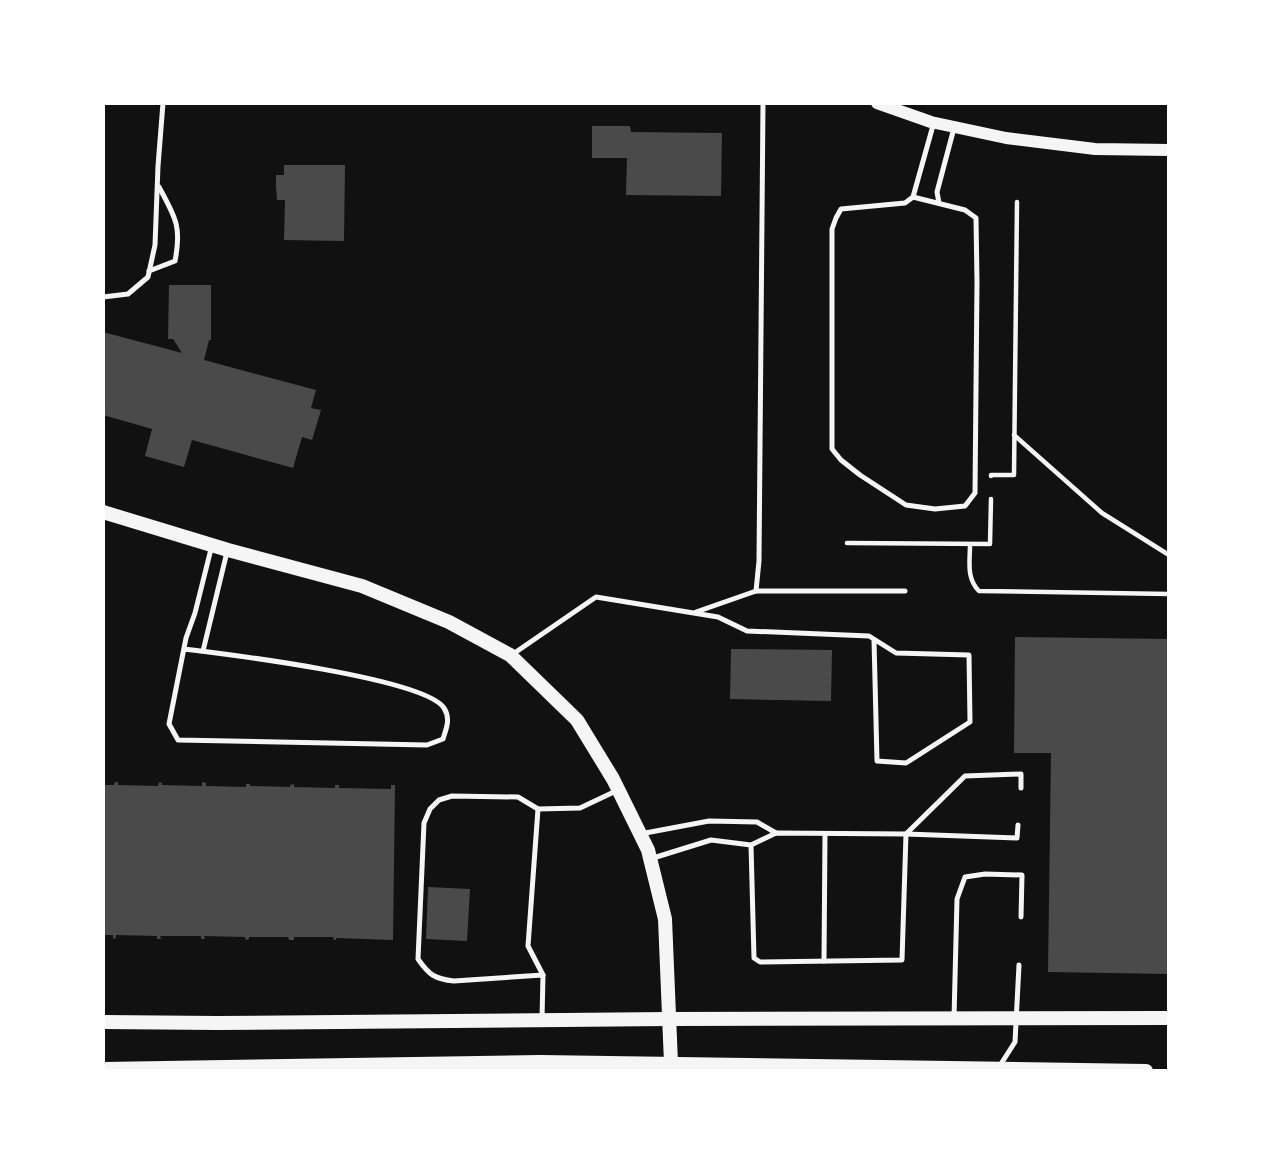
<svg xmlns="http://www.w3.org/2000/svg" width="1272" height="1174" viewBox="0 0 1272 1174" font-family="'DM Sans',sans-serif">
  <rect width="100%" height="100%" fill="#111"/>
  <!-- building -->
  <g fill="#4a4a4a">
    <path d="M592,126h38l1,6 91,1 -1,63 -95,-1 1,-37h-35z"/>
    <path d="M284,165h61l-1,76 -60,-1 1,-40h-8l-1,-13v-12h8z"/>
    <path d="M169,285h42v55h-2l-5,20 112,30 -5,18 10,2 -9,30 -10,-3 -9,31 -101,-28 -8,27 -39,-11 7,-27 -49,-14v-83l79,21 -9,-14h-5z"/>
    <path d="M1015,637l154,2v335l-121,-2 3,-219h-37z"/>
    <path d="M731,649l101,1 -1,51 -101,-2z"/>
    <path d="M115,782h3v3l40,1 1,-4 3,1v2l40,1v-4l4,1v3l40,1v-3h4v2l40,1v-2l4,-1v3l41,1v-3h4v3l52,1v-4h4l-2,155 -57,-2v2h-2l-1,-3h-39v3h-5l-1,-3h-39v2l-3,1 -1,-3 -41,-1 1,3h-4v-3h-41l1,3h-4v-3l-41,-1v3l-3,1v-4h-10v-150h11z"/>
    <path d="M428,887l42,2 -3,52 -41,-2z"/>
  </g>
  <g fill="none" stroke-linecap="round" stroke-linejoin="round">
    <!-- path -->
    <g stroke="#f5f5f5" stroke-width="4.5">
      <path d="M1014,435l88,78 67,42"/>
      <path d="M991,476v-1h23l3,-273"/>
      <path d="M847,543l143,1 1,-45"/>
      <path d="M970,545c0,16 -4,33 9,46l190,3"/>
    </g>
    <!-- service -->
    <g stroke="#f5f5f5" stroke-width="5">
      <path d="M913,197l52,13 11,8 1,64 -2,211 -10,13 -30,3 -29,-4 -46,-30 -19,-15 -9,-11v-220l4,-11 5,-9 64,-6 8,-6 21,-75"/>
      <path d="M939,203l-2,-11 17,-64"/>
      <path d="M149,271l26,-10c7,-35 0,-44 -16,-74"/>
      <path d="M103,297l25,-3 20,-17 7,-32 3,-79 5,-63"/>
      <path d="M756,591l3,-30 4,-458"/>
      <path d="M696,612l60,-21h149"/>
      <path d="M184,649c42,5 240,29 260,59 7,11 2,21 -1,31l-16,6 -249,-5 -9,-16 17,-86 9,-25 17,-68"/>
      <path d="M203,651l24,-99"/>
      <path d="M513,654l83,-57 122,20 29,14 122,5 27,17 73,2 1,67 -64,41 -29,-2 -3,-121"/>
      <path d="M538,809l-20,-12 -66,-1 -13,4 -9,9 -6,14 -6,136c11,16 17,20 36,22l89,-6"/>
      <path d="M1018,825l-1,13 -111,-4 59,-58 56,-2v14"/>
      <path d="M640,834l69,-13 48,1 19,11"/>
      <path d="M650,859l61,-19 40,5 3,113 6,4 142,-2 4,-126 -130,-1 -25,12"/>
      <path d="M824,961l1,-127"/>
      <path d="M954,1018l3,-119 8,-22 20,-3 37,1 -1,42"/>
      <path d="M542,1019l1,-44 -15,-29 10,-137 42,-1 36,-17"/>
      <path d="M999,1067l16,-25 4,-77"/>
    </g>
    <!-- tertiary -->
    <path stroke="#f5f5f5" stroke-width="12" d="M877,103l54,19 75,16 89,11 74,1"/>
    <!-- secondary -->
    <g stroke="#f5f5f5" stroke-width="14">
      <path d="M103,512l125,38 134,36 87,36 61,33 67,65 36,59 35,71 17,69 6,144"/>
      <path d="M103,1022l114,1 452,-4 500,-1"/>
      <path d="M103,1069l437,-7 606,9"/>
    </g>
  </g>
  <!-- border -->
  <rect width="1272" height="1174" fill="none" stroke="#ffffff" stroke-width="210"/>
</svg>
